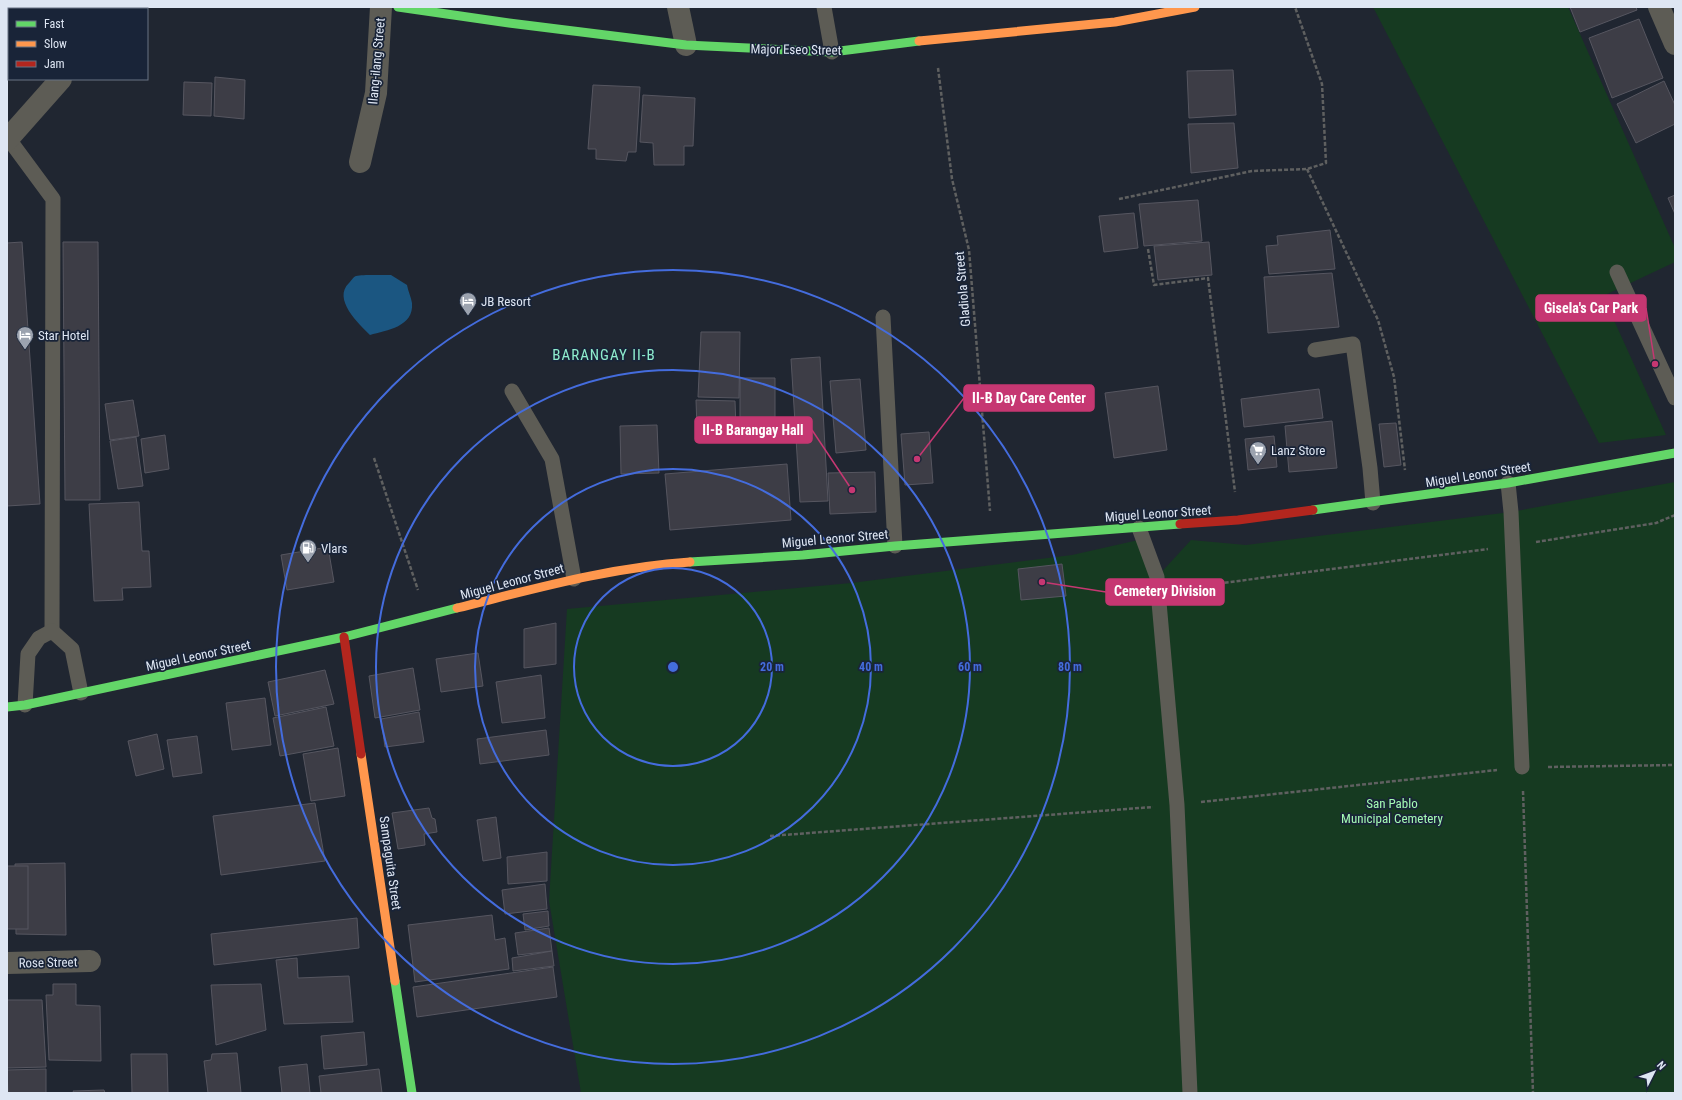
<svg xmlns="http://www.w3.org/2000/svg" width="1682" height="1100" viewBox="0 0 1682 1100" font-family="'Roboto Condensed',sans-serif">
  <rect width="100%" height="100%" fill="#202631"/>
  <!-- green -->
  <g fill="#163a21">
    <path d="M1373,7h195l107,241v14l-72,34 63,139 -67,8z"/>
    <path d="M1675,482v611h-1094l-32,-192 18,-292 284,-26 221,-28 71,-16 14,38 34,-37 55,5 265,-33z"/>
  </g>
  <!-- water -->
  <path fill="#1b5681" d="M372,275h19l16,10c1,6 4,12 5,18 2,24 -25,27 -42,32 -11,-11 -38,-36 -21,-52 2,-2 4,-6 7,-7 4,-1 11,-1 16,-1z"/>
  <!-- building -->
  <g fill="#3d3d46" stroke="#565660">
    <path d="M1570,7h66l1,3 -57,22z"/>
    <path d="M1639,19l24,59 -51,20 -23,-60z"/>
    <path d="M1233,70l3,45 -47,3 -2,-47z"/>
    <path d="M215,77l30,3 -1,39 -30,-3z"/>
    <path d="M1664,81l11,24v19l-39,19 -19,-39z"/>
    <path d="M184,82l28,1 -1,33 -28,-1z"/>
    <path d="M593,85l47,2 -4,65h-8l-2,9 -30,-2v-10h-8z"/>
    <path d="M643,95l52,3 -2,48h-9v19h-30l-1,-22 -13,-1z"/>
    <path d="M1234,123l4,45 -47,5 -3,-49z"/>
    <path d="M1675,195v19l-7,-16z"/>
    <path d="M1198,200l4,41 -58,5 -5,-42z"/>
    <path d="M1134,213l4,35 -34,4 -5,-36z"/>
    <path d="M1330,230l5,39 -66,5 -3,-28 12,-1 -1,-9z"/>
    <path d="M22,242l18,262 -33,2v-263z"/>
    <path d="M63,242h35l2,258h-35z"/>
    <path d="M1209,242l3,33 -54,5 -4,-34z"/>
    <path d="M1332,273l7,54 -71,6 -4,-56z"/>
    <path d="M701,332h39l-1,66 -41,-1z"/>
    <path d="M820,357l8,144 -28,1 -9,-143z"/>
    <path d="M740,378h35v56l-35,2z"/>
    <path d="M860,379l6,71 -30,3 -6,-72z"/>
    <path d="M1158,386l9,64 -53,8 -9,-65z"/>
    <path d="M1319,389l4,29 -79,9 -3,-28z"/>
    <path d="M133,400l6,36 -29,4 -5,-36z"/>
    <path d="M696,400l39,1 1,27h-39z"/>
    <path d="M1332,421l5,47 -48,4 -4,-46z"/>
    <path d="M1396,423l5,42 -17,2 -5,-43z"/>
    <path d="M657,425l2,48 -38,1 -1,-48z"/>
    <path d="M929,432l4,51 -28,2 -4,-51z"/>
    <path d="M165,435l4,34 -24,4 -4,-34z"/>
    <path d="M1274,436l3,31 -29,3 -3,-31z"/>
    <path d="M136,437l7,49 -25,3 -8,-48z"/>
    <path d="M787,464l4,56 -121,10 -5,-56z"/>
    <path d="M875,472l1,40 -46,2 -2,-41z"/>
    <path d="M139,502l3,49h7l2,36 -29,1 1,12 -29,1 -5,-97z"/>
    <path d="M328,547l6,35 -47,8 -6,-35z"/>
    <path d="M1062,564l4,32 -45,4 -3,-31z"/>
    <path d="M556,623v41l-32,4v-39z"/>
    <path d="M478,653l5,33 -42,6 -5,-33z"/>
    <path d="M413,668l7,42 -45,8 -6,-42z"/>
    <path d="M325,670l9,34 -59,12 -7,-34z"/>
    <path d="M541,675l4,43 -43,5 -6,-41z"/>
    <path d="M265,698l6,47 -39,5 -6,-47z"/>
    <path d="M326,707l8,39 -54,10 -7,-38z"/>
    <path d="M419,712l5,30 -39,5 -4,-28z"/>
    <path d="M546,730l3,25 -69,9 -3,-25z"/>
    <path d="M157,734l7,35 -28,7 -8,-35z"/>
    <path d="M197,736l5,37 -29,4 -6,-37z"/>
    <path d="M338,748l7,48 -34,5 -8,-47z"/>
    <path d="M315,803l10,58 -104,14 -8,-59z"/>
    <path d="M429,808l3,10 3,1 2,13 -13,2 1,11 -27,4 -6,-36z"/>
    <path d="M496,817l5,41 -18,3 -6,-41z"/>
    <path d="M547,852v29l-39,3 -1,-27z"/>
    <path d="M65,863l1,72 -50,-1 -1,-70z"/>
    <rect x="7" y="866" width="21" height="63"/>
    <path d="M545,884l2,25 -42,5 -3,-24z"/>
    <path d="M548,911l1,15 -24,4 -2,-16z"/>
    <path d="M492,915l3,25 10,-2 4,31 -94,13 -7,-57z"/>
    <path d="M357,918l2,30 -145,17 -3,-31z"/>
    <path d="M549,928l3,23 -34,4 -3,-22z"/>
    <path d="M552,951l2,15 -41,5 -1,-13z"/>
    <path d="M297,958l1,20 51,-2 4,46 -69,2 -8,-64z"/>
    <path d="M553,967l4,30 -140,20 -4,-30z"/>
    <path d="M53,984h23v21l24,1 1,55 -52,-1 -3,-65h7z"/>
    <path d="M261,984l5,46 -50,15 -5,-60z"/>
    <path d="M7,1000h35l4,67 -39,1z"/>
    <path d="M364,1032l3,33 -43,4 -3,-33z"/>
    <path d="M237,1053l4,40h-33l-4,-32 7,-1 1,-6z"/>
    <path d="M131,1054h36l1,39h-36z"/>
    <path d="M307,1064l3,29h-28l-3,-26z"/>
    <path d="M46,1069v24h-38l-1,-23z"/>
    <path d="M379,1069l3,24h-61l-2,-17z"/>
    <path d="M104,1090l1,3h-31l-1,-2z"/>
  </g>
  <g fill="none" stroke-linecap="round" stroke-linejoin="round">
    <!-- path -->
    <g stroke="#5f6060" stroke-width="2.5" stroke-dasharray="4 2" stroke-linecap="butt">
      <path d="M938,68l14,111 17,71 21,261"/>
      <path d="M1307,169l71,151 16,57 11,93"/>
      <path d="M1119,199l133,-28 55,-2 19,-6 -4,-79 -27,-77"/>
      <path d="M1148,249l6,36 54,-7 27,214"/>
      <path d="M374,458l44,132"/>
      <path d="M1536,542l120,-19 19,-8"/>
      <path d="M1183,588l305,-39"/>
      <path d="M1548,767l127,-2"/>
      <path d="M1523,791l10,302"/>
      <path d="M1201,802l296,-32"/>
      <path d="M770,836l383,-29"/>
    </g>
    <!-- lane -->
    <g stroke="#5d5c55" stroke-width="15">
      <path d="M824,7l8,45"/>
      <path d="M8,138l45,61 -1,432"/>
      <path d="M1617,272l58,126"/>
      <path d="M883,317l12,229"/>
      <path d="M1315,350l38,-6 17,124 3,35"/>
      <path d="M512,391l40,68 22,120"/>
      <path d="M1508,483l3,29 11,255"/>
      <path d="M1139,528l18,49 1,14 19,214 13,288"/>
      <path d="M25,705l3,-51 11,-16 13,-7 20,18 9,44"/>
    </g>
    <!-- street -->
    <g stroke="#5d5c55" stroke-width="22">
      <path d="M678,7l8,38"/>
      <path d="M1659,7l16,37"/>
      <path d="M132,9l2,-2"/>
      <path d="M7,140l54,-61"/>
      <path d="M360,162l16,-69 5,-86"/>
      <path d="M7,963l83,-2"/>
    </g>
    <!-- fast -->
    <g stroke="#63d668" stroke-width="9">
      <path d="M398,7l111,16 177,22 146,7 87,-11"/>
      <path d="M1313,510l195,-27 167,-30"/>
      <path d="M690,562l113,-7 92,-9 285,-22"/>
      <path d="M7,707l18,-2 319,-68 113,-29"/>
      <path d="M395,981l17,112"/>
    </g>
    <!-- slow -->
    <g stroke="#ff974d" stroke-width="9">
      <path d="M919,41l196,-19 80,-15"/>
      <path d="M457,608c77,-19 154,-41 233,-46"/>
      <path d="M361,754l34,227"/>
    </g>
    <!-- jam -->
    <g stroke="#b3261e" stroke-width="9">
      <path d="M1180,524l58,-4 75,-10"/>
      <path d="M344,637l17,117"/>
    </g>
    <!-- rail -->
    <g stroke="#5c5e61" stroke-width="3">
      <path d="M55,9l2,-2"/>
      <path d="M7,68l2,-3"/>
    </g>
  </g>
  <!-- distance rings -->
  <g fill="none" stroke="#446cdd" stroke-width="2">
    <circle cx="673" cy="667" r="99"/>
    <circle cx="673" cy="667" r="198"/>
    <circle cx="673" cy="667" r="297"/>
    <circle cx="673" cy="667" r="397"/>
  </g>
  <!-- icons -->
  <defs>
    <g id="hotel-pin" transform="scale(0.9)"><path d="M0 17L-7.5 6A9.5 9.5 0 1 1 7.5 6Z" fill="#9ca3af" stroke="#192438"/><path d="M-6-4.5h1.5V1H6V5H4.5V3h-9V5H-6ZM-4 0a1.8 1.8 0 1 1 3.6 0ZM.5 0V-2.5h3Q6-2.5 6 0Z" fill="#fff"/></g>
    <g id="supermarket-pin" transform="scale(0.9)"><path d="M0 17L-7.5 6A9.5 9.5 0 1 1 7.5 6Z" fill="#9ca3af" stroke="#192438"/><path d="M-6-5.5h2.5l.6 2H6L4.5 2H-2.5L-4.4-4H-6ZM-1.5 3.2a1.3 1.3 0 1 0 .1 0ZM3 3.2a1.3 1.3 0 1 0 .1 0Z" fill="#fff"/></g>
    <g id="fuel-pin" transform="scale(0.9)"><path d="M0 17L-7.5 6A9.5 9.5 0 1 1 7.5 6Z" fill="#9ca3af" stroke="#192438"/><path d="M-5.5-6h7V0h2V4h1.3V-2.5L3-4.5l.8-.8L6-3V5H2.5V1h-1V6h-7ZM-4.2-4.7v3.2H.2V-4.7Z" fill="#fff"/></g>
  </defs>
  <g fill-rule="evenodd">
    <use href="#hotel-pin" x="468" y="301"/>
    <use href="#hotel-pin" x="25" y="335"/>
    <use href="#supermarket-pin" x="1258" y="450"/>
    <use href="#fuel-pin" x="308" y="548"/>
  </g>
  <g text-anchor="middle" stroke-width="3.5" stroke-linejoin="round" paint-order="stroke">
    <!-- street labels -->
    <g font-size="13" fill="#dee6f3" stroke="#192438">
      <text transform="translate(796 49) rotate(1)" y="5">Major Eseo Street</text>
      <text transform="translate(376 61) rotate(-85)" y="5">Ilang-ilang Street</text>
      <text transform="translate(962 289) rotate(-95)" y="5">Gladiola Street</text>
      <text transform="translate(1478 474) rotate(-9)" y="5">Miguel Leonor Street</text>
      <text transform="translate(1158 513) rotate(-4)" y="5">Miguel Leonor Street</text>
      <text transform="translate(835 538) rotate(-5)" y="5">Miguel Leonor Street</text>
      <text transform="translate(512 581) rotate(-15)" y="5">Miguel Leonor Street</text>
      <text transform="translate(198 655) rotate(-12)" y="5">Miguel Leonor Street</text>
      <text transform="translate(391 863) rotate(82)" y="5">Sampaguita Street</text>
      <text transform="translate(48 962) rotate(-1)" y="5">Rose Street</text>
    </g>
    <!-- poi labels -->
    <g font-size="13" fill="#dee6f3" stroke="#192438" text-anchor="start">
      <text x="481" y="306">JB Resort</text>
      <text x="38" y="340">Star Hotel</text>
      <text x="1271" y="455">Lanz Store</text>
      <text x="321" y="553">Vlars</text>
    </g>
    <!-- park labels -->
    <g font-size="13" fill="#a4fbb4" stroke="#192438">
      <text x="1392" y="808">San Pablo<tspan x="1392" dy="15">Municipal Cemetery</tspan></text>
    </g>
    <!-- quarter labels -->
    <g font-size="15" letter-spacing="1" fill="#8fedcd" stroke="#192438">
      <text x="604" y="360">BARANGAY II-B</text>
    </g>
  </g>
  <circle cx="673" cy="667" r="6" fill="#446cdd" stroke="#192438" stroke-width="2"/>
  <g font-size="12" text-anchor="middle" font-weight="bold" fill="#446cdd" stroke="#192438" stroke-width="3.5" stroke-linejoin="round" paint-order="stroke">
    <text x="772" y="671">20 m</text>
    <text x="871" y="671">40 m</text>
    <text x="970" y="671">60 m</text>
    <text x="1070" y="671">80 m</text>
  </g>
  <!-- callouts -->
  <path fill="none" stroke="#c63772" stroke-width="1.5" d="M1655 364L1646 308M917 459L964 398M852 490L812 430M1042 582L1106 592"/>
  <g fill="#c63772" stroke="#192438" stroke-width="1.5">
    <circle cx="1655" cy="364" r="4"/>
    <circle cx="917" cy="459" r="4"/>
    <circle cx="852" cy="490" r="4"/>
    <circle cx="1042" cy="582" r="4"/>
  </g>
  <g fill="#c63772" stroke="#c63772" stroke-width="1.5">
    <rect x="1536" y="295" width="110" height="26" rx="4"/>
    <rect x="964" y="385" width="130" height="26" rx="4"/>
    <rect x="695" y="417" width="117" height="26" rx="4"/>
    <rect x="1106" y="579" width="118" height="26" rx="4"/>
  </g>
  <g font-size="14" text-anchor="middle" font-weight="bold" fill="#fff">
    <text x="1591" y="313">Gisela's Car Park</text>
    <text x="1029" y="403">II-B Day Care Center</text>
    <text x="753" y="435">II-B Barangay Hall</text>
    <text x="1165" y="596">Cemetery Division</text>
  </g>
  <!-- border -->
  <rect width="1682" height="1100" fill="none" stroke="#dee6f3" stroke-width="16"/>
  <!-- legend -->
  <rect x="8" y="8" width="140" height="72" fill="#192438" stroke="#687283"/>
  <rect x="16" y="21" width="20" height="6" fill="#63d668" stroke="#687283"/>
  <text x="44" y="28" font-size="12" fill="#dee6f3">Fast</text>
  <rect x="16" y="41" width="20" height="6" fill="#ff974d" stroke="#687283"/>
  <text x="44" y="48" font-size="12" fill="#dee6f3">Slow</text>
  <rect x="16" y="61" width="20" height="6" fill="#b3261e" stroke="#687283"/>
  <text x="44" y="68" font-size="12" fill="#dee6f3">Jam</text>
  <!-- north arrow -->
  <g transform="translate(1654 1072) rotate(48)" stroke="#192438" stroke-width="3" paint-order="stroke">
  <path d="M0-3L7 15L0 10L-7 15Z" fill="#dee6f3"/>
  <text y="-6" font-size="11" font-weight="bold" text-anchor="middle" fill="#dee6f3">N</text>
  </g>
</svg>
